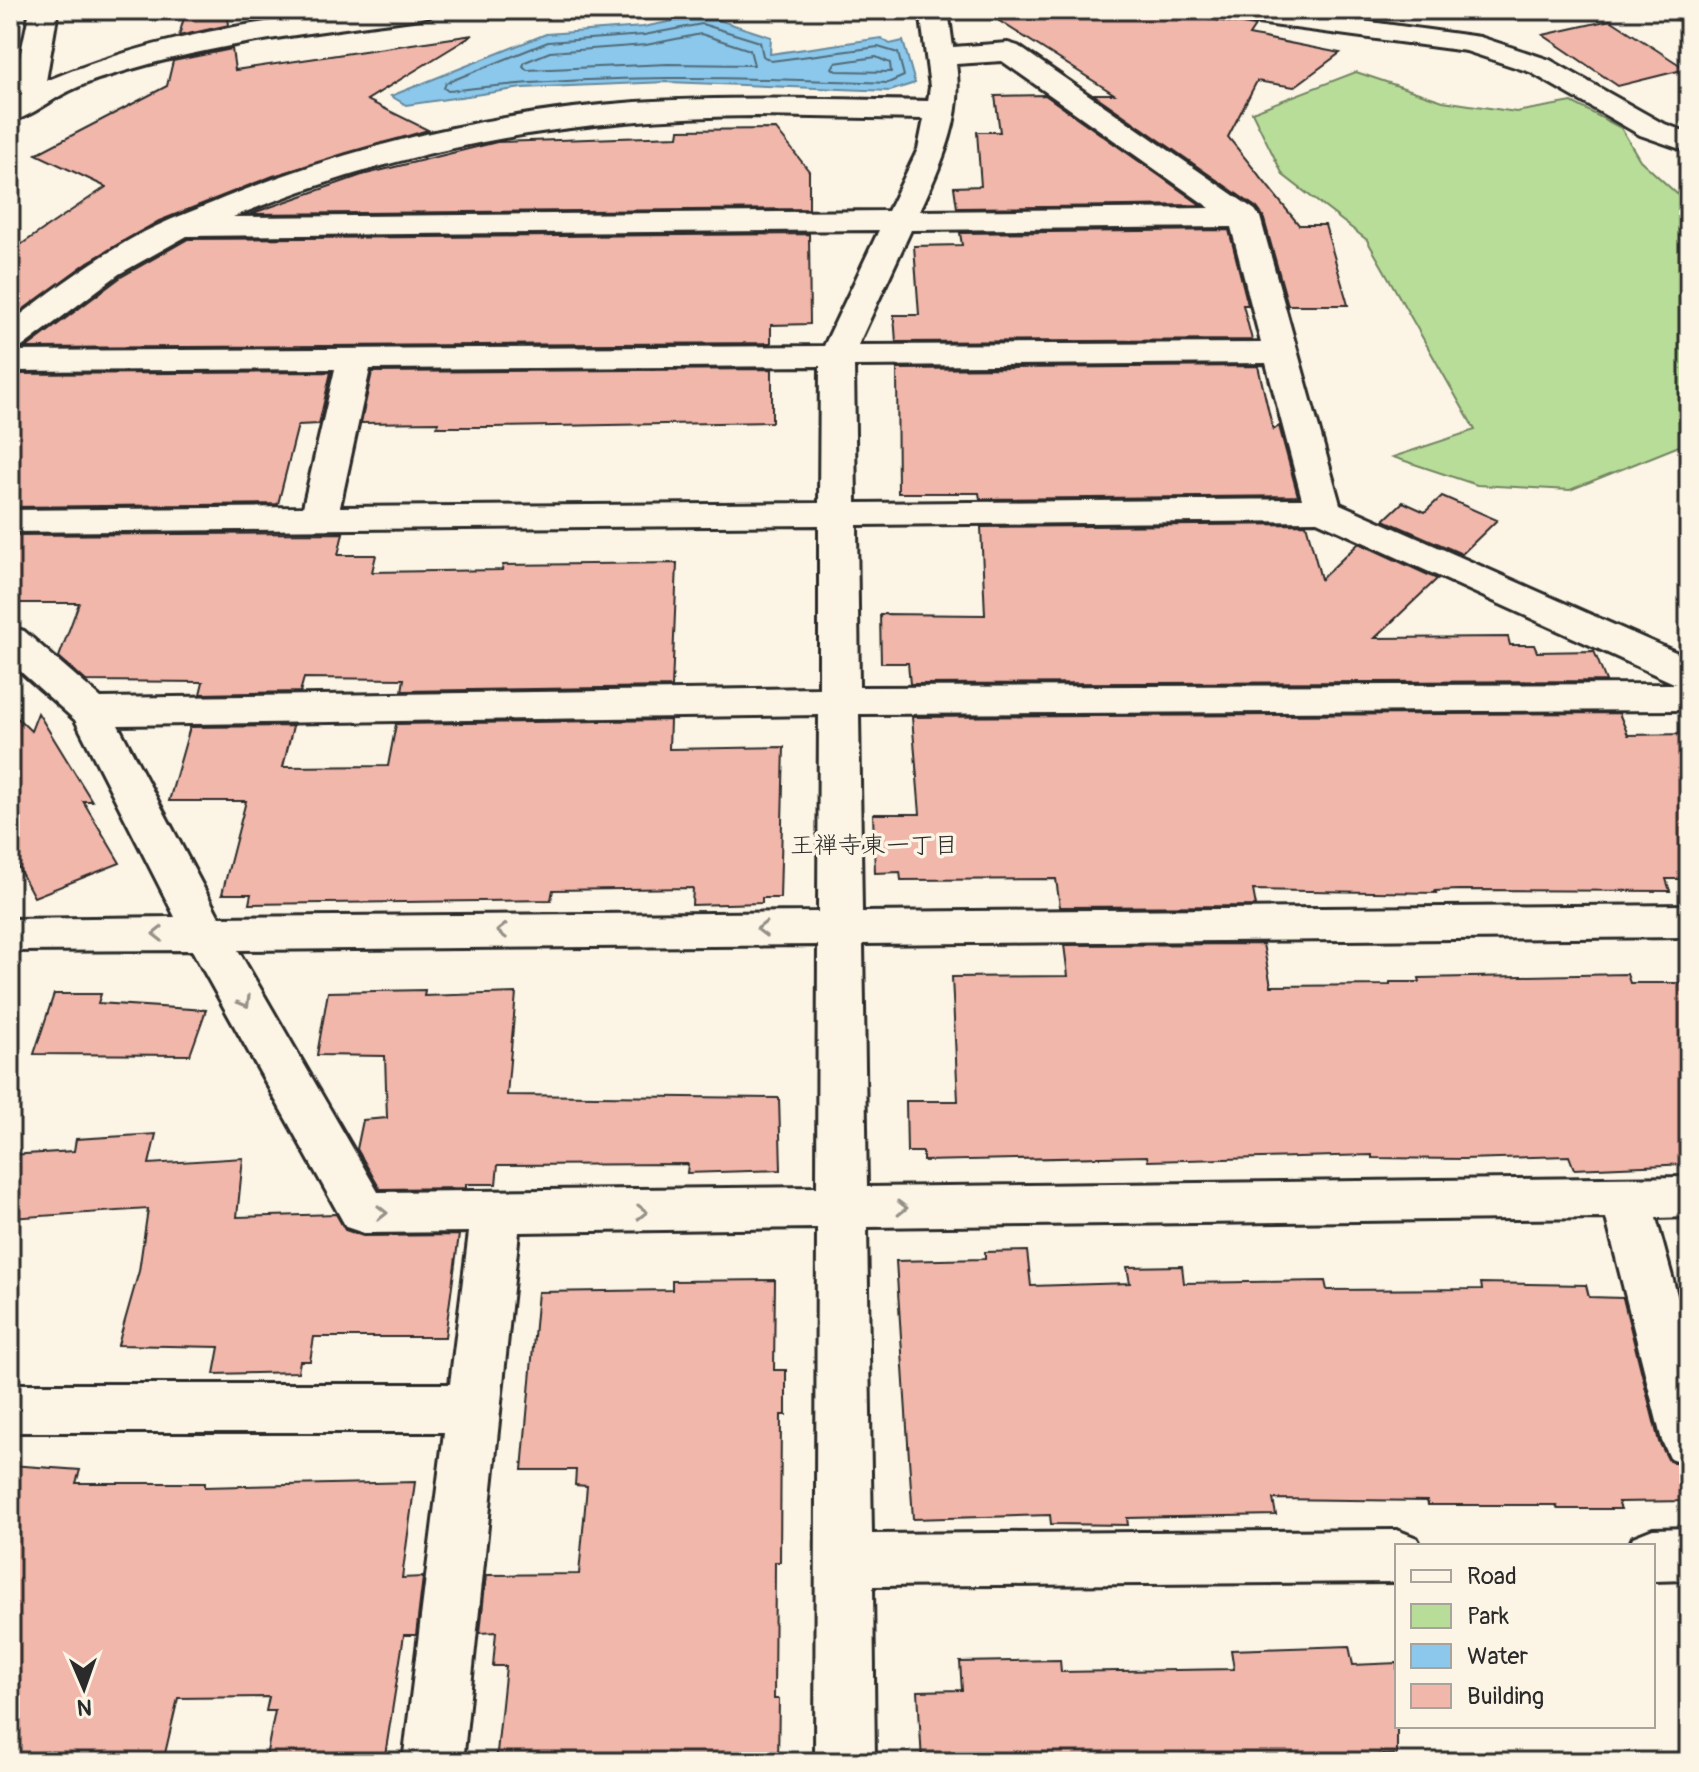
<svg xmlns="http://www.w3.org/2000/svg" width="1699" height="1772" viewBox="0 0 1699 1772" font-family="Pangolin,'Klee One',sans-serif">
  <rect width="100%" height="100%" fill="#fcf5e5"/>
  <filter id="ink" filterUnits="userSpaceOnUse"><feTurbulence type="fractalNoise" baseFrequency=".0125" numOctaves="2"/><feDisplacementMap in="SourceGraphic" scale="16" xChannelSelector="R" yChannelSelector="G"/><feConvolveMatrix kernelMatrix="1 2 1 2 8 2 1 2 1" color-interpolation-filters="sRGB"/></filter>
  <g filter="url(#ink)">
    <!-- green -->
    <path fill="#b8dd98" stroke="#728462" stroke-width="2" d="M1356,72l87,29 73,11 56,-10 49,26 19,32 49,45v237l-119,48 -93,-5 -84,-28 82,-27 -108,-190 -84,-65 -31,-63z"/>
    <!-- water -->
    <path fill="#8bc8eb" stroke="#65899e" stroke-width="2" d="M703,15l68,22 -1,17 111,-16 9,6 13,-3 12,42 -25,8 -222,-9 -146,6 -116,17 -15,-9 155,-62 97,-7z"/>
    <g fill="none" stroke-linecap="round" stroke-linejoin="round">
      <!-- shore -->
      <g stroke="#516a78" stroke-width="2">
        <path d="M702,24l58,18 3,14 8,5 107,-14 20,6 6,23 -16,7c-148,-6 -293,-10 -440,8l-4,-3 2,-5 102,-41 96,-7z"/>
        <path d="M701,34l49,16 4,15 -86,-1 -141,6 -4,-4 2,-4 25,-10 96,-7z"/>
        <path d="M876,57l14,6 1,9 -55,-1 -4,-3 3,-5z"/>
      </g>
    </g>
    <!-- building -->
    <g fill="#f1b7aa" stroke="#2b2b2b" stroke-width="2">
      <path d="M186,10h41l2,15 -50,11z"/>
      <path d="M982,10h221l6,9 46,7 -6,9 91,18 -46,34 -37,-6 -29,56 71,88h26l23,80h-60l-25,-89 -6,-8 -164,-114h21z"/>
      <path d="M1610,20l2,1 74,48 -68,17 -75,-51z"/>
      <path d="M473,35l-106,65 61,30 -155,46 -114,45 -71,41 -78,57v-67l96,-65 -70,-33 131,-68 6,-25 59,-12 3,21z"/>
      <path d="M1045,95l156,110 -244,3 -3,-21 27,-1 -4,-54h23l-5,-36z"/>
      <path d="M776,129l33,42v38l-559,5 112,-39 135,-33 181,-6 1,-6z"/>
      <path d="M1229,230l19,75h-5l9,35 -356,2 -2,-27h25l-5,-69 48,-1 -2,-12z"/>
      <path d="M809,234l1,90 -39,1v18l-745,5 95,-71 67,-38z"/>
      <path d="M1258,366l15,64 6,-4 19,70 -318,3 -1,-6h-81l-1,-124z"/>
      <path d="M772,369v53l-279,5h-56l1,-5 -77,1 11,-51z"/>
      <path d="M331,372l-12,52 -21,1 -20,79 -268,3v-133z"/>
      <path d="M1442,496l55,24 -35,34 -78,-34 19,-18 22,10z"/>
      <path d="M1306,524l15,55 38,-36 78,36 -62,59 133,-1 2,8h24l3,7 57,-1 12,30 -696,3 -2,-21h-27l-1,-49 105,1 -4,-88z"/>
      <path d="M343,533l-5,22h38l-4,17 130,-2 1,-5 174,-2 -5,124 -270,4 2,-12 -100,-1 -4,14 -100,2 3,-12 -117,-1 -27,-24 20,-54h-69v-68z"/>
      <path d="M10,711l21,20 7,-18 54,88h-9l37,62 -86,34 -24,-45z"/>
      <path d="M1619,713l9,22 61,-1v145h-23l4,12 -211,-1 -24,1 1,2 -183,-3 3,16 -196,1 -4,-28 -155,1 -1,-8 -25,1 -2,-59h47l-8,-97z"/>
      <path d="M670,720l-1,29 115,-2 -4,151h-18v5l-70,2 1,-17 -140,2 -2,10 -302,4 2,-10h-29l24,-93h-77l21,-74 103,-1 -10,41 105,-1 8,-42z"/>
      <path d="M1263,944l8,42 119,-1v-3h30l-1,-4 208,-4 3,9h59v181l-115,5 -5,-13 -106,3 -91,-1v-3l-224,6 -1,-5 -224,5v-9h-16l-1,-51h52l-6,-124 116,-1 -4,-31z"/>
      <path d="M425,990l-1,6 92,-3 -9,102 272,3 2,72 -94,3 1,-9 -190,1 -2,19h-30v4l-86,1 -23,-40 6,-29 24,-2 -2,-62 -68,-1 11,-63z"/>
      <path d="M54,994h47l-3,9 108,7 -16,45 -156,-1z"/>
      <path d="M156,1134l-7,30 94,-6 -6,59 99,-3 9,16 18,6 96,-1 -14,102h-131l-4,24h-10l-2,11 -84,2 5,-27 -101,-2 21,-74 9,-62 -138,9v-63l64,-4 2,-12z"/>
      <path d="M1027,1251l4,35 99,-3 -3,-16 55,-1 2,17 141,-2 2,9 155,-1 -1,-6 105,2 3,12 34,1 36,144 10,19 20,7v33l-71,1 3,7h-63l-2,-4h-128l-1,-4 -154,-2 3,16 -149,3 1,7 -77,-1 -1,-9 -137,4 -17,-258 89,-2v-7z"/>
      <path d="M775,1280l-1,90h12v45h-5l-1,147h-5l-1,137h5l-1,63h-282l10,-96h-13l3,-34 -16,1 6,-58 93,-1 8,-88 -12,-1 1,-15h-54l16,-178 134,-2v-9z"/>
      <path d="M10,1465l70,5 -4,13h129v4l210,-5 -13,96 21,-1 -7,58h-12l-20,127h-119l10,-51h-9l3,-14 -91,1 -15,64h-153z"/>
      <path d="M1349,1646l4,19 44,-2v91l-183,8h-292l-4,-71 44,-1 -2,-28 100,-2 1,12 173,-3 -3,-19z"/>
    </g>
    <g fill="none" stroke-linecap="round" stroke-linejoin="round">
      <!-- minor casing -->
      <g stroke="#2b2b2b" stroke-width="6">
        <g id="minor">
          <path d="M30,10h28l-12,71c122,-50 256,-71 388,-71l-4,6 -10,2c-103,14 -206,25 -305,56 -19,5 -40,13 -57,23 -15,9 -30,20 -48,25v-21l12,-7 -6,-18z"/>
          <path d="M920,10h28l5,37 55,-4 10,3 237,164 5,7 80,287 349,154v52l-830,4 3,198 827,-7v32l-826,7 4,243 822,-10v40l-33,1 33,121v126l-19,-7 -8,-17 -56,-223 -739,9 5,307 525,-4 20,8 4,8h-24v36l-524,4 2,176h-60l2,-534 -298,4 -56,530h-60l41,-330h-434v-48h440l19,-152 -105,1 -18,-6 -154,-277 -182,1v-32l165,-2 -100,-197 -65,-58v-35l14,4 77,67 718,-10v-163l-809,7v-22l293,-3 32,-138 -325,2v-20l814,-5 55,-116 -692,6 -68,38 -97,73 -12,3v-27c41,-32 84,-64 130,-89 27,-14 56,-24 84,-36 131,-53 271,-86 412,-96 97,-6 194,-3 292,-1l2,-14zM1002,61l208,147 -290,3c22,-48 44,-95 36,-147zM757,116l167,3 -6,30 -30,62 -655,6c171,-70 339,-100 524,-101zM1231,227l30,116 -403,2 53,-115zM1266,363l36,136 -446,4 -2,-137zM820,366l-1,137 -479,4 30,-138zM1317,521l359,163 -817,3 -2,-162zM819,715l-1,197 -599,5 -101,-192zM818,945l-1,242 -439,5 -140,-242z"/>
          <path d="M1206,10h77l197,27 70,23 112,63 27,10v19l-49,-17 -110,-63 -64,-21 -246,-33 -10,-2z"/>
          <path d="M1689,1528v52l-36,1v-35h-24l4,-9 20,-8z"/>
        </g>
      </g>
      <!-- minor -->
      <use href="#minor" fill="#fcf5e5" fill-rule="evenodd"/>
    </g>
    <!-- one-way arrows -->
    <defs><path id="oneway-chevron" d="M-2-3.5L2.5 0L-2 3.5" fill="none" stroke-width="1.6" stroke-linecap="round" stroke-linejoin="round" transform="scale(2)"/></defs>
    <g stroke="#949088">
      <use href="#oneway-chevron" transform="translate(762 929) rotate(179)"/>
      <use href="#oneway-chevron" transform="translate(502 931) rotate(179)"/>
      <use href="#oneway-chevron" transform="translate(158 934) rotate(180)"/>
      <use href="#oneway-chevron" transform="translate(245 1002) rotate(60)"/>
      <use href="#oneway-chevron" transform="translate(902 1208) rotate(-1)"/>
      <use href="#oneway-chevron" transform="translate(642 1212) rotate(-1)"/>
      <use href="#oneway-chevron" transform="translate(382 1213)"/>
    </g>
  </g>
  <g text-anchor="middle" stroke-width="7" stroke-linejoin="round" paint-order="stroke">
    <!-- neighbourhood labels -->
    <g font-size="24" fill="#2b2b2b" stroke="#fcf5e5">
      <text x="874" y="853">王禅寺東一丁目</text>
    </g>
  </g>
  <!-- margin -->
  <rect width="1699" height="1772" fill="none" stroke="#fcf5e5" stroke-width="40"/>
  <rect x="20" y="20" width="1659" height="1732" fill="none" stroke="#2b2b2b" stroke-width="3" filter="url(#ink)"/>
  <!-- legend -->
  <rect x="1395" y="1544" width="260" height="184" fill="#fcf5e5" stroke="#a8a49b" stroke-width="2"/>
  <rect x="1411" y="1570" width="40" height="12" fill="#fcf5e5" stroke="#a8a49b" stroke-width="2"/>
  <text x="1467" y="1584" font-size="24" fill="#2b2b2b">Road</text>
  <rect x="1411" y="1604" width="40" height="24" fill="#b8dd98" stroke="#a8a49b" stroke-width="2"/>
  <text x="1467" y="1624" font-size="24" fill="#2b2b2b">Park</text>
  <rect x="1411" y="1644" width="40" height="24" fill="#8bc8eb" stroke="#a8a49b" stroke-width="2"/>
  <text x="1467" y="1664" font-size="24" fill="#2b2b2b">Water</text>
  <rect x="1411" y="1684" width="40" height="24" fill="#f1b7aa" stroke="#a8a49b" stroke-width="2"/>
  <text x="1467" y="1704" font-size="24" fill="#2b2b2b">Building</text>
  <!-- north arrow -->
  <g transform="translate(84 1688) rotate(178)" stroke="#fcf5e5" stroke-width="6" paint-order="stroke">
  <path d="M0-6L14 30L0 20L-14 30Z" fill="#2b2b2b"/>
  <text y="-12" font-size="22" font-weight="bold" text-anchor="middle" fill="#2b2b2b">N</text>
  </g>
</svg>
